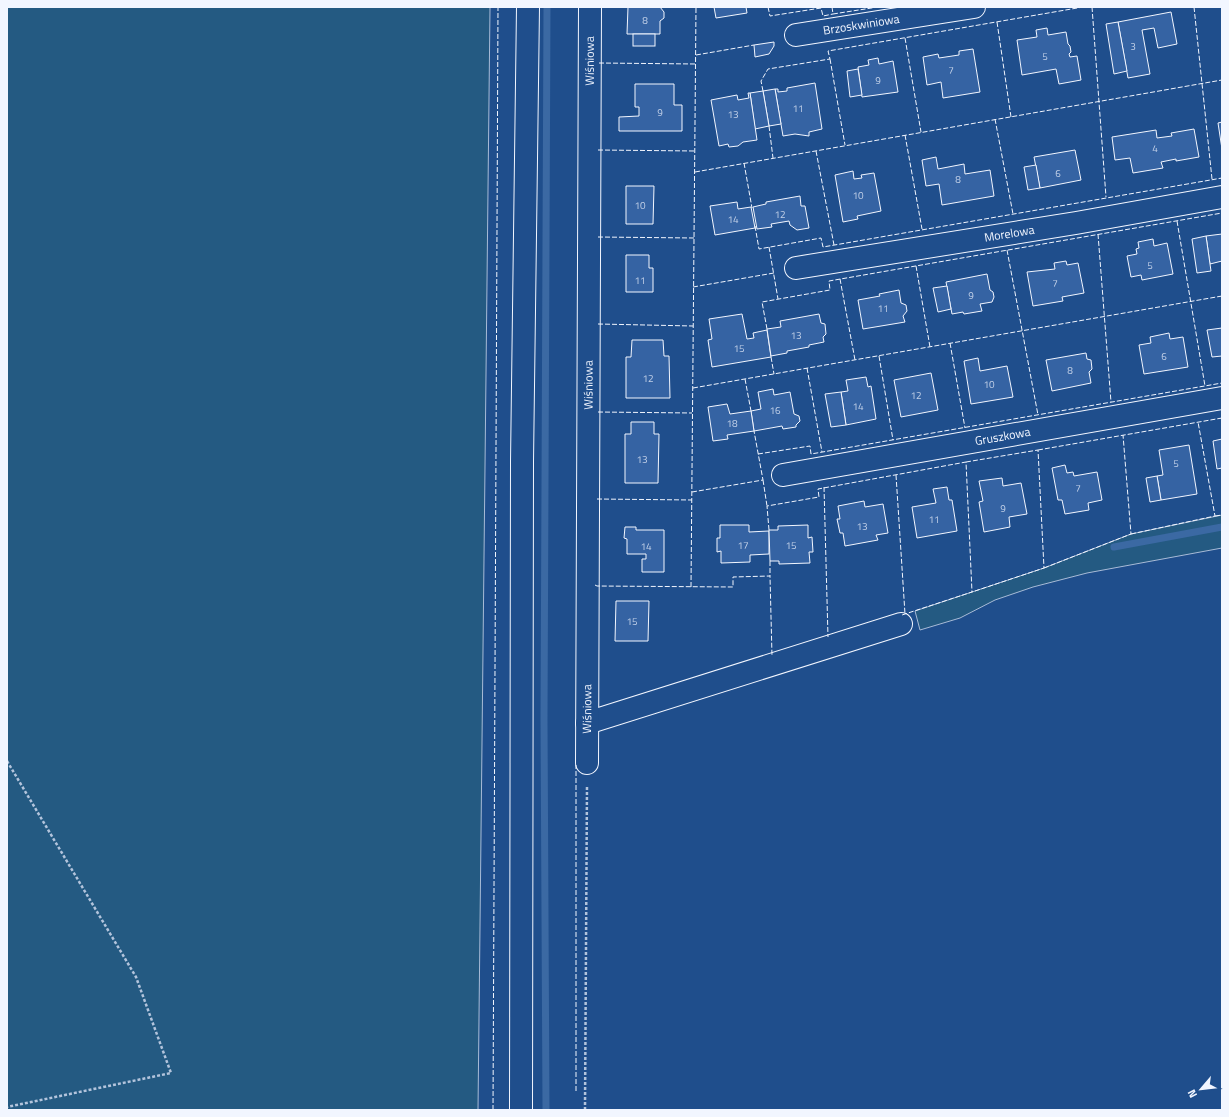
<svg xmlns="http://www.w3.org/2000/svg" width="1229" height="1117" viewBox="0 0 1229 1117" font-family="'Titillium Web',sans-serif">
  <rect width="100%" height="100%" fill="#1f4e8c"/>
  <!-- green -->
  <g fill="#245a82" stroke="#a8bbd7">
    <path d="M7,7h483l-12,1103h-471z"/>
    <path d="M1222,515v33l-135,25 -54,14 -38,13 -35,18 -40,12 -5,-19 129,-43 87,-34z"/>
  </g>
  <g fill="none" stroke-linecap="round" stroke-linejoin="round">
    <!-- stream -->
    <g stroke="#3b69a3" stroke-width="7">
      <path d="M1114,547l108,-20"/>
      <path d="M546,1110l-2,-391 3,-712"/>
    </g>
  </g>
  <!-- building -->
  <g fill="#3563a3" stroke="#f2f6ff">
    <path d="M628,7h32l4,5v6l-4,3v13h-33z"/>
    <path d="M714,7h32l1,6 -31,5z"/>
    <path d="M1171,12l6,32 -19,4 -4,-20 -12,2 8,44 -22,4 -10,-56z"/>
    <path d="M1118,22l9,49 -13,3 -8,-50z"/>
    <path d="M1047,28l1,7 18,-3 2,12 2,2 1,6 -2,2 1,3 7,-1 4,24 -22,4 -3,-15 -34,6 -5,-35 20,-3 -1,-7z"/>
    <rect x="633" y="34" width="22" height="12"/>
    <path d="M774,42v4l-5,8 -14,3 -1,-12z"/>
    <path d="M973,49l7,43 -37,6 -2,-16 -14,3 -4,-28 15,-3 1,4 20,-3v-4z"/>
    <path d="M878,58l1,6 14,-3 5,31 -36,5 -4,-30 11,-2 -1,-5z"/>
    <path d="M858,69l4,26 -12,2 -3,-26z"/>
    <path d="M815,83l7,46 -13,3v4l-14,-2 -12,2 -8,-47h3v3l9,-1v-3z"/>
    <path d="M635,84h39v21h8v26h-63v-14l20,-1v-9h-4z"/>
    <path d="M775,89l6,35 -12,2 -6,-35z"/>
    <path d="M763,91l6,35 -14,3 -5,-36z"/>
    <path d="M748,93h2l7,47 -14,2 -5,4 -9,1 -1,-3 -9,2 -8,-46 26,-5 1,5 11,-2z"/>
    <path d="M1222,122v27l-4,-26z"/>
    <path d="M1194,129l5,28 -23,4v-2l-15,3 2,6 -30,5 -3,-15 -15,2 -3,-23 44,-7 1,8 15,-2 -1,-3z"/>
    <path d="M1075,150l6,30 -41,8 -6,-31z"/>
    <path d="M936,157l2,12 26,-5 1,10 25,-4 4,26 -52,9 -3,-21 -13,2 -4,-26z"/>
    <path d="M1036,165l4,23 -12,2 -4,-23z"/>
    <path d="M853,171l1,8 8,-1 -1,-3 13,-2 7,38 -24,5 1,3 -15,3 -8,-47z"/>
    <path d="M626,186h28l-1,38h-27z"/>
    <path d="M800,196l1,10h4l4,22 -12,2 -7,-5 -1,-4 -18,3 1,3 -15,2 -4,-22 13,-3v-2z"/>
    <path d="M737,202l1,7 13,-2 4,21 -40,7 -5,-29z"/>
    <path d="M1222,234v27l-12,3 -4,-28z"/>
    <path d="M1206,236l5,35 -14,2 -5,-34z"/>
    <path d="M1153,239l1,7 13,-3 6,31 -31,6 -1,-5 -10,2 -4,-21 10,-2 -1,-5 3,-1 -1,-6z"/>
    <path d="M626,255h23v13h4v24h-27z"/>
    <path d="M1066,261l1,4 11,-2 6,30 -22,4 1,4 -30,5 -6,-34 28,-3 -1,-6z"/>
    <path d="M987,274l3,16 3,2 1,5 -2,5 -12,2 2,7 -18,3 -1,-2 -11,2 -6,-32z"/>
    <path d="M947,286l4,23 -13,3 -5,-24z"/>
    <path d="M899,290l2,13 5,2 1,6 -4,5 2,6 -42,7 -5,-29 22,-4 -1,-2z"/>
    <path d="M742,314l5,25 7,-1 -1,-5 14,-3 4,27 -59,10 -4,-27 4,-1 -3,-20z"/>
    <path d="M819,314l2,9 4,1 1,10 -3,3 1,5 -15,3v2l-22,4v2l-16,3 -4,-27 14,-2 -1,-6z"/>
    <path d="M1222,328v28l-10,1 -5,-27z"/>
    <path d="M1169,333l1,6 13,-2 5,30 -44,7 -5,-29 12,-2 -1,-6z"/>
    <path d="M632,340h31l1,16h5l1,42h-44v-41h5z"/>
    <path d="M1086,353l1,6 4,1 1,9 -3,3 2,11 -39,8 -6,-31z"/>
    <path d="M978,358l2,13 27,-5 6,31 -42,7 -7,-43z"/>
    <path d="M931,373l7,37 -37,7 -7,-37z"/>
    <path d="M866,377l2,10 3,-1 5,33 -30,6 -5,-33 7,-1 -2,-11z"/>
    <path d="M773,389l1,6 16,-3 4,22 5,2 1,5 -4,4v2l-13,2 -1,-3 -28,5 -3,-20 10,-2 -3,-17z"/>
    <path d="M841,392l5,33 -15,2 -6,-33z"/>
    <path d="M727,404l3,10 21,-3 3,20 -27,4 1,4 -15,2 -5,-34z"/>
    <path d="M631,422h23v12h5l-1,49h-33v-49h6z"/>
    <path d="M1222,439v29l-5,1 -4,-28z"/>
    <path d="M1189,445l8,49 -36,6 -4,-24 6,-1 -4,-25z"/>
    <path d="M1065,465l2,8 6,-1 1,4 23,-4 5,28 -14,3 1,7 -24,4 -3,-14h-4l-6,-32z"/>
    <path d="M1157,476l4,24 -11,2 -4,-24z"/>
    <path d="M1002,478l1,8 18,-3 6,31 -18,3 1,10 -26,5 -5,-30 4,-1 -4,-20z"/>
    <path d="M947,487l2,13h3l5,31 -40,7 -5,-31 24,-4 -3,-14z"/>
    <path d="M864,501l1,6 18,-3 5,29 -12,2 2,5 -33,6 -2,-13h-3l-3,-14h3l-2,-13z"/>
    <path d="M720,525h29v7l20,-1v23l-19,1v7l-29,1v-12l-4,1v-14h3z"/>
    <path d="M808,525v13l4,-1 1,15h-4l1,11 -31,1v-3h-9l-1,-31h9v-4z"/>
    <path d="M625,527h11v3h28v42h-22v-13h4v-5h-19v-15l-3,-1z"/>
    <path d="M616,601h33l-1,40h-33z"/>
  </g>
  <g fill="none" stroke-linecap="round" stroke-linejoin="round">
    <!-- minor casing -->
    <g stroke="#f2f6ff" stroke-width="24">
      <g id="minor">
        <path id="s1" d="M796,35l178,-28"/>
        <path id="s2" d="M796,268l280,-45 146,-26"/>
        <path id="s3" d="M783,475l439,-77"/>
        <path d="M587,723l314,-99"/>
        <path id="s4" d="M587,763l3,-756"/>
        <path d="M521,1110l1,-648 6,-455"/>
      </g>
    </g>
    <!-- path -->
    <g stroke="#b3c4dc" stroke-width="2.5" stroke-dasharray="3 2" stroke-linecap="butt">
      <path d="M7,761l129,216 35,96 -164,34"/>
      <path d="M585,1110l2,-325"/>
    </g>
    <!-- minor -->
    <use href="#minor" stroke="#1f4e8c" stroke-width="22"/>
    <!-- fence -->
    <g stroke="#f2f6ff" stroke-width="1" stroke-dasharray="5 2" stroke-linecap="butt">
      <path d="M768,7l2,9 51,-8 2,8 10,-2"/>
      <path d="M832,7l1,7 45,-7"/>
      <path d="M1092,7l14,190"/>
      <path d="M1194,7l18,172"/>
      <path d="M997,22l14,95"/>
      <path d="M905,38l16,94"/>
      <path d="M696,55l58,-10"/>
      <path d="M830,59l15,86"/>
      <path d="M599,63l97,1"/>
      <path d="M763,91l-2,-10 7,-12 62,-10 -2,-8 255,-44"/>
      <path d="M995,119l18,95"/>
      <path d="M769,126l4,32"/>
      <path d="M905,135l17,94"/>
      <path d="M598,150l97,1"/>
      <path d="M816,151l18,94"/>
      <path d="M744,163l8,45"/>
      <path d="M695,172l527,-92"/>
      <path d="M1177,221l28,165"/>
      <path d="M755,226l4,23 62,-11 2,9 399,-69"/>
      <path d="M1098,234l13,168"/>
      <path d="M598,237l96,1"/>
      <path d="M769,247l9,52"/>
      <path d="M1007,250l31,165"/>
      <path d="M916,266l14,81"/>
      <path d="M840,279l15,81"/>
      <path d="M693,287l81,-14"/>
      <path d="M598,324l95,2"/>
      <path d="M767,329l-5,-27 68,-12 -1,-9 393,-68"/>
      <path d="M950,343l15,85"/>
      <path d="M879,356l14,84"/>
      <path d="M771,357l3,17"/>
      <path d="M807,368l15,84"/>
      <path d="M745,379l6,32"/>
      <path d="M693,388l529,-92"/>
      <path d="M598,412l94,1"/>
      <path d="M1038,450l184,-32"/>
      <path d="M758,454l52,-8 1,8 411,-71"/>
      <path d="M966,462l72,-12 6,118 -72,24"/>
      <path d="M896,475l9,139"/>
      <path d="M763,480l4,26"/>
      <path d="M824,487l4,150"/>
      <path d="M692,492l71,-12 -9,-49"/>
      <path d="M597,499l95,1"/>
      <path d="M1215,516l7,-1"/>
      <path d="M769,530l-2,-24 52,-9 -1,-8 148,-27 6,130 -70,23"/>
      <path d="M1131,534l84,-18 -17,-94"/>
      <path d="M770,561v15"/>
      <path d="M1044,568l87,-34 -8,-99"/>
      <path d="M595,585l2,1 136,1v-10l37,-1 2,80"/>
      <path d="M691,587l5,-580"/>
      <path d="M576,1091v-326"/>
      <path d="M493,1110l5,-1103"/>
    </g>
  </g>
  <g text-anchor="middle" stroke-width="3" stroke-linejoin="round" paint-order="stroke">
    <!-- number labels -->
    <g font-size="10" fill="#c3d1e8">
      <text x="645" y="24">8</text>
      <text x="1133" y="50">3</text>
      <text x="1045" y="60">5</text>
      <text x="951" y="74">7</text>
      <text x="878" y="84">9</text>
      <text x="798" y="112">11</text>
      <text x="660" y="116">9</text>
      <text x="733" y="118">13</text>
      <text x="1155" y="152">4</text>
      <text x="1058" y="177">6</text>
      <text x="958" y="183">8</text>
      <text x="858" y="199">10</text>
      <text x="640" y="209">10</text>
      <text x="780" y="218">12</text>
      <text x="733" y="223">14</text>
      <text x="1150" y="269">5</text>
      <text x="640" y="284">11</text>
      <text x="1055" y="287">7</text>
      <text x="971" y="299">9</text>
      <text x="883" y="312">11</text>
      <text x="796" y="339">13</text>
      <text x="739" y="352">15</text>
      <text x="1164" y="360">6</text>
      <text x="1070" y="374">8</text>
      <text x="648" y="382">12</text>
      <text x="989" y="388">10</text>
      <text x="916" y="399">12</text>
      <text x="858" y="410">14</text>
      <text x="775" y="414">16</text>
      <text x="732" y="427">18</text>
      <text x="642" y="463">13</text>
      <text x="1176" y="467">5</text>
      <text x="1078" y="492">7</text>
      <text x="1003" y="512">9</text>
      <text x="934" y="523">11</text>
      <text x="862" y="530">13</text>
      <text x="743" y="549">17</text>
      <text x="791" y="549">15</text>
      <text x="646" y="550">14</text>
      <text x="632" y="625">15</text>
    </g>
    <!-- street labels -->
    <g font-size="12" fill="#f2f6ff" stroke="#1f4e8c">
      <text dy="4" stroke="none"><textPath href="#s1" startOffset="66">Brzoskwiniowa</textPath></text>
      <text dy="4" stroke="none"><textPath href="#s4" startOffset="702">Wiśniowa</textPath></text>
      <text dy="4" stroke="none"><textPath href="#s2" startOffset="216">Morelowa</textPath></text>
      <text dy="4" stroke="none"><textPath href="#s4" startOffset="378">Wiśniowa</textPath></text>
      <text dy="4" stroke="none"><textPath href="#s3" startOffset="223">Gruszkowa</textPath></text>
      <text dy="4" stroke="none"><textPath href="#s4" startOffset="54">Wiśniowa</textPath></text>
    </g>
  </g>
  <!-- border -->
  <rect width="1229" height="1117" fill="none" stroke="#f2f6ff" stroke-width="16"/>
  <!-- north arrow -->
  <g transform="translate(1201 1089) rotate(242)" stroke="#1f4e8c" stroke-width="3" paint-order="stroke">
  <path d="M0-3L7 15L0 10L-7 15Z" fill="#f2f6ff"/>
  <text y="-6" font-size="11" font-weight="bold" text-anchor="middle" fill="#f2f6ff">N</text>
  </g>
</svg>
